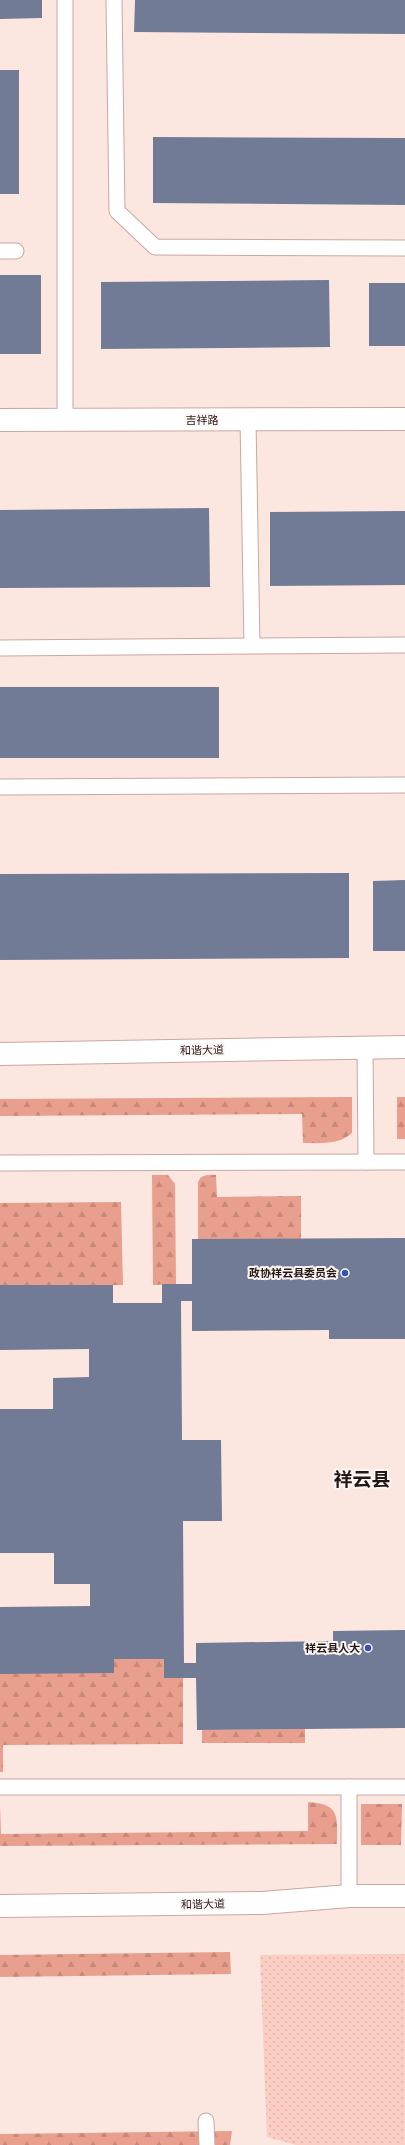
<svg xmlns="http://www.w3.org/2000/svg" width="405" height="2145" viewBox="0 0 405 2145" font-family="'Source Sans 3','Noto Sans SC',sans-serif">
  <defs>
    <pattern id="green-dots" width="8" height="8" patternUnits="userSpaceOnUse"><rect width="8" height="8" fill="#fccec3"/><path d="M2 2h.1M6 6h.1" fill="none" stroke="#d8b0a7" stroke-width="1.8" stroke-linecap="round"/></pattern>
    <pattern id="forest-firs" width="22" height="20" patternUnits="userSpaceOnUse"><rect width="22" height="20" fill="#e99f8d"/><path d="M5 1l3.5 6h-7zM16 11l3.5 6h-7z" fill="#c88879"/></pattern>
  </defs>
  <rect width="100%" height="100%" fill="#fbe6e0"/>
  <!-- green -->
  <path fill="url(#green-dots)" d="M405,1954v191h-109l-29,-8 -7,-182z"/>
  <!-- forest -->
  <g fill="url(#forest-firs)">
    <path d="M352,1097v36c-14,12 -31,10 -49,10l-1,-29 -302,2v-17z"/>
    <rect x="397" y="1097" width="8" height="42"/>
    <path d="M152,1175h16l7,9 1,100 -23,1z"/>
    <path d="M207,1175h9l1,22 84,-1v43h-103v-57l3,-5z"/>
    <path d="M121,1202l2,83h-123v-82z"/>
    <path d="M114,1659h50l19,19v66l-180,1v27h-3v-98z"/>
    <path d="M305,1729v14h-103v-13z"/>
    <path d="M308,1802c33,2 29,15 29,42l-337,2v-41l1,29 307,-3z"/>
    <path d="M361,1804h41l-1,41h-40z"/>
    <path d="M230,1952l1,22 -231,3v-22z"/>
    <path d="M232,2131l-2,14h-230v-11z"/>
  </g>
  <!-- building -->
  <g fill="#717b95">
    <path d="M0,0h42v18l-42,1z"/>
    <path d="M135,0h270v34l-271,-2z"/>
    <rect x="0" y="70" width="19" height="124"/>
    <path d="M153,137l252,1v67l-252,-2z"/>
    <rect x="0" y="275" width="41" height="79"/>
    <path d="M329,280l1,67 -229,2v-67z"/>
    <rect x="369" y="283" width="36" height="63"/>
    <path d="M209,508l1,79 -210,1v-78z"/>
    <path d="M405,511v74l-135,1v-74z"/>
    <rect x="0" y="687" width="219" height="71"/>
    <path d="M349,873v85l-349,2v-86z"/>
    <path d="M405,880v71h-32v-70z"/>
    <path d="M405,1238v101h-76v-9l-137,1v-30h-11l1,139h39l1,81h-39l1,142h12v-20l137,-2v-10l72,-1v98l-208,2 -1,-52h-32v-19h-50v14l-114,1v-67l90,-1v-22h-36v-31h-54v-144h53v-31l36,-1v-28l-89,1v-65h113v18h49v-19h30v-45z"/>
  </g>
  <g fill="none" stroke-linecap="round" stroke-linejoin="round">
    <!-- service casing -->
    <g stroke="#c9a89f" stroke-width="17">
      <g id="service">
        <path d="M65,0v420"/>
        <path d="M114,0l3,211 38,36 250,1"/>
        <path d="M0,251h16"/>
        <path d="M248,420l4,225"/>
        <path d="M0,648l405,-3"/>
        <path d="M0,787l405,-2"/>
        <path d="M365,1047l1,115"/>
        <path d="M0,1163l405,-1"/>
        <path d="M0,1787h405"/>
        <path d="M349,1896v-109"/>
        <path d="M206,2121l1,24"/>
      </g>
    </g>
    <!-- minor casing -->
    <g stroke="#c9a89f" stroke-width="24">
      <path id="minor" d="M0,420l405,-1"/>
    </g>
    <!-- primary casing -->
    <g stroke="#c9a89f" stroke-width="24">
      <g id="primary">
        <path d="M0,1054l405,-7"/>
        <path d="M0,1906l262,-3 87,-7h56"/>
      </g>
    </g>
    <!-- service -->
    <use href="#service" stroke="#fff" stroke-width="15"/>
    <!-- minor -->
    <use href="#minor" stroke="#fff" stroke-width="22"/>
    <!-- primary -->
    <use href="#primary" stroke="#fff" stroke-width="22"/>
  </g>
  <!-- markers -->
  <g fill="#364fc1" stroke="#fef6f5" stroke-width="1.5">
    <circle cx="345" cy="1273" r="4"/>
    <circle cx="368" cy="1648" r="4"/>
  </g>
  <g text-anchor="middle" stroke-width="4" stroke-linejoin="round" paint-order="stroke">
    <!-- street labels -->
    <g font-size="11" fill="#241815" stroke="#fef6f5">
      <text x="202" y="424">吉祥路</text>
      <text transform="translate(202 1050) rotate(-1)" y="4">和谐大道</text>
      <text transform="translate(203 1904) rotate(-1)" y="4">和谐大道</text>
    </g>
    <!-- poi labels -->
    <g font-size="11" font-weight="bold" fill="#241815" stroke="#fef6f5" text-anchor="end">
      <text x="337" y="1277">政协祥云县委员会</text>
      <text x="360" y="1652">祥云县人大</text>
    </g>
    <!-- town labels -->
    <g font-size="19" font-weight="bold" fill="#241815" stroke="#fef6f5">
      <text x="362" y="1486">祥云县</text>
    </g>
  </g>
</svg>
